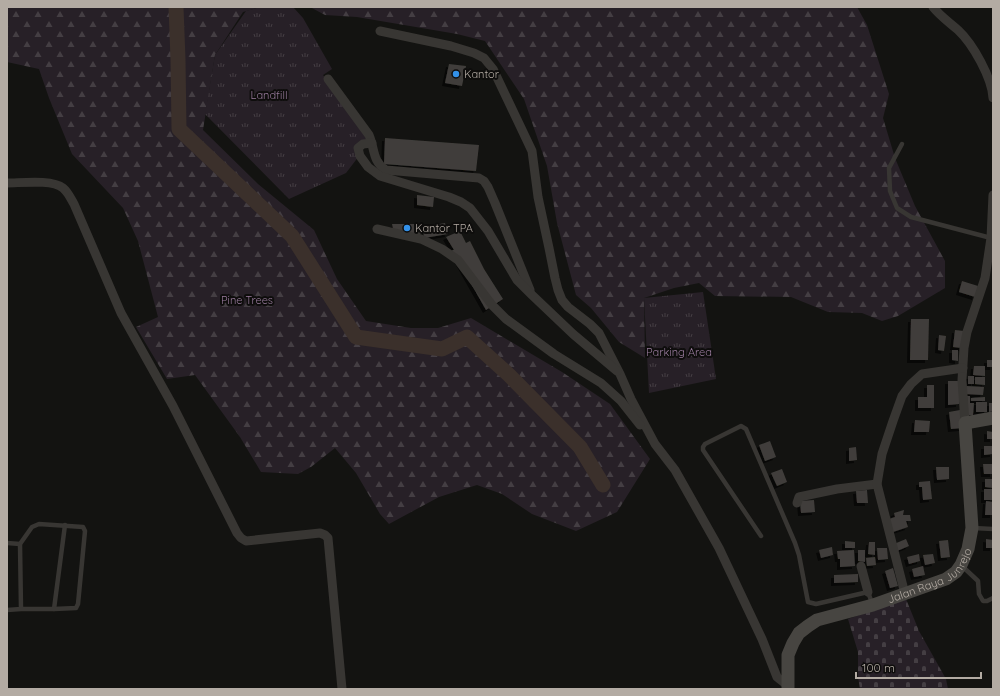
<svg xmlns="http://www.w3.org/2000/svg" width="1000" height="696" viewBox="0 0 1000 696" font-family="Quicksand,sans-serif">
  <defs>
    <pattern id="forest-firs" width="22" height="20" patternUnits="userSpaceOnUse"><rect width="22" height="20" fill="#272027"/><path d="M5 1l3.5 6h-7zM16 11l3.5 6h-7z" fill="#443e43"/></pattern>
    <pattern id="cemetery-stones" width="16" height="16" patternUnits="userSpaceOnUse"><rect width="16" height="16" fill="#272027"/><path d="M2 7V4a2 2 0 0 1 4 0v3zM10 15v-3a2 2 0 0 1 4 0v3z" fill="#443e43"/></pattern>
    <pattern id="park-tufts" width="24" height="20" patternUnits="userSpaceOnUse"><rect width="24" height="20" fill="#272027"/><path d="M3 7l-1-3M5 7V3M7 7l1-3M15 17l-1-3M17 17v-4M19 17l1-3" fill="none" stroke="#443e43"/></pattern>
    <filter id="shadow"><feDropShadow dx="-3" dy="3" stdDeviation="0" flood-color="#0009"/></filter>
  </defs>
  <rect width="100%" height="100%" fill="#131311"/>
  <!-- forest -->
  <g fill="url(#forest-firs)">
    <path d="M7,7h253l-17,5 -28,43 -12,75 55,54 56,46 23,49 29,42 45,7h27l33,-10 91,54 48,32 40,55 -33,53 -41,19 -44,-17 -30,-20 -25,-9 -38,12 -50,27 -9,-10 -24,-41 -21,-25 -24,19 -13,7 -37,-2 -21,-35 -45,-62 -28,4 -31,-52 22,-10 -20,-76 -15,-33 -51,-54 -23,-56 -10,-29 -32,-7z"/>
    <path d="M310,7h547l10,18 22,69 -6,24 12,40 20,48 30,55v27l-47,28 -16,5 -20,-8 -34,-1 -37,-15 -76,-1 -16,-13 -25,5 -30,10 1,60 -26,-16 -28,-34 -15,-13 -19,-72 -10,-57 -23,-67 -39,-58 -28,-7 -100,-17 -32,-2z"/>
  </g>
  <!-- cemetery -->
  <path fill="url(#cemetery-stones)" d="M906,599l13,32 27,48 2,10h-88l-2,-12v-25l-10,-33z"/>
  <!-- park -->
  <g fill="url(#park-tufts)">
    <path d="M260,7h33l10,11 29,51 -9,6 45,60 4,8h-9l-4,13 -13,17 -57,26 -84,-85 10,-59 31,-44z"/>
    <path d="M703,292l13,87 -67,14 -5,-95z"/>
  </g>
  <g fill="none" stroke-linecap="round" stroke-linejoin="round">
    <!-- river -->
    <path stroke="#3b302b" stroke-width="15" d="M176,7l2,52 1,70 113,107 64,101 86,12 25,-12 42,38 71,72 23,38"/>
  </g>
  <!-- building -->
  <g fill="#403e3b" filter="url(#shadow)">
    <path d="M449,64l17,2 -4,20 -17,-3z"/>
    <path d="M385,138l94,7 -3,26 -92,-7z"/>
    <path d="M417,195l17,2 -1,10 -16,-2z"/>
    <path d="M445,223l3,11 -24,4 -1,-11z"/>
    <path d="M392,224h28l1,10 -27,-1z"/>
    <path d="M460,231l6,12 4,-2 14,28 19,30 -17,11 -34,-60h2l-8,-13z"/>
    <path d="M962,281l16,5 -3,11 -16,-5z"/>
    <path d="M911,319h18l-1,41h-18z"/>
    <path d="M955,330l9,1 -2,17 -9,-1z"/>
    <path d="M939,335l7,1 -2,15 -6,-1z"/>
    <path d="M952,350h6v11l-6,-1z"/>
    <rect x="987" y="360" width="6" height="7"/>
    <path d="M974,366h11v10l-12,-1z"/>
    <rect x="968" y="376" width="6" height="8"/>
    <path d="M975,377h10v8l-10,-1z"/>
    <path d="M948,381h11v23l-11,1z"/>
    <path d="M927,385h7v23h-16v-11h9z"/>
    <path d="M966,386l18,1 -1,8 -17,-1z"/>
    <path d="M967,396h3v7h4l-1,12h-5z"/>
    <path d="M985,397v4h-14v-3z"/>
    <rect x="976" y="402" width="11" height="10"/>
    <path d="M989,403h4v8l-4,1z"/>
    <path d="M960,410l2,18 -11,1 -2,-17z"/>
    <path d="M915,420l15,1 -1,11h-15z"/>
    <path d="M987,431l6,1v7h-6z"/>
    <path d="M770,441l6,16 -11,4 -6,-16z"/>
    <path d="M984,446h9v8l-9,1z"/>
    <path d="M856,447l1,13 -8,1v-13z"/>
    <path d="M983,464h10v10h-9z"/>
    <path d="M936,467h13v12l-12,1z"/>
    <path d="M782,469l5,13 -10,4 -6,-13z"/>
    <path d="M985,479h8v9l-8,-1z"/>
    <path d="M930,481l2,18 -9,1 -1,-13h-3v-5z"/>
    <rect x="984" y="489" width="9" height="11"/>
    <path d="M867,490l1,13h-11l-1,-12z"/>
    <path d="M814,500l1,12 -14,1 -1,-12z"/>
    <path d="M986,501l7,1v13h-8z"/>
    <path d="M904,510l-1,5h7l1,6h-5l2,6 -15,5 -4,-13 6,-2 -1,-4z"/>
    <path d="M906,539l3,7 -12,5 -3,-7z"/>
    <path d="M986,539l7,1v8h-7z"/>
    <path d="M948,540l2,17 -9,1 -2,-17z"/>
    <path d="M845,541l10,1v6h-10z"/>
    <path d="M869,542h6v13l-7,-1z"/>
    <path d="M832,547l1,8 -12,3 -2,-8z"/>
    <path d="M877,548h10l1,11 -10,1z"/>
    <path d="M854,550l1,16 -15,1v-8h-2l-1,-8z"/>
    <path d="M858,550h7v12l-7,-1z"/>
    <path d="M919,554l1,7 -11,3 -2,-7z"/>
    <path d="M933,554l2,9 -10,2 -2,-10z"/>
    <path d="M875,557l1,8 -9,1 -1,-8z"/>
    <path d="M923,566l2,9 -11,2 -2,-8z"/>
    <path d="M893,568l5,18 -8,2 -5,-17z"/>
    <path d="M858,574v8l-24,1v-8z"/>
  </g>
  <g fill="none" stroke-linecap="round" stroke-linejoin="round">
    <!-- lane -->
    <g stroke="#383633" stroke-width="4.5">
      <path d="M902,144l-13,24 1,23 7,17 14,9 80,21"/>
      <path d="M973,528l20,1"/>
      <path d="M761,536l-58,-86v-3l2,-3 36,-18 5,3 49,114 4,12 9,47 8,2 52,-12 4,11"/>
      <path d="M7,543l13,1"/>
      <path d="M962,566l16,15 1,13 4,7h4l6,-3"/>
      <path d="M54,609l11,-84"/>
      <path d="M7,610l14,-1h33l22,-1 2,-4 7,-73 -2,-4 -44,-3 -7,3 -12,17 1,65"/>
    </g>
    <!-- street -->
    <g stroke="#383633" stroke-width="9">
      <path d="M933,7c7,9 16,15 25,23 15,14 34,48 35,68"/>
      <path d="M380,31l71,15 23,7 10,5 9,11 39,82 6,46 11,51 6,30 3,12 4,10 6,7 22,17 9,9 21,41 11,25 24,45 20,26 44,78 43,91 15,38 10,8"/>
      <path d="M328,79l41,56c6,14 3,26 17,35l93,8 5,3 4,6 7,16 35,87"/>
      <path d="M372,143l-9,1 -5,4 2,8 8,11 12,9 69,21 12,5 9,6 18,23 29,49 15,15 41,39 44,37"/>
      <path d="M7,183c14,0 45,-4 56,5 5,4 8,11 11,16l47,109 52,93 64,127 4,5 5,3 74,-8 5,2 3,3 14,151"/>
      <path d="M377,229l44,10 21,10 16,11 34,45 14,14 48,35 47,29 20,18 19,24"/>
      <path d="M965,423l-3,-43 2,-32 3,-16 18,-54 6,-40 2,-43"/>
      <path d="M797,503l2,-6 38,-8 40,-5"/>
      <path d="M861,566l7,26"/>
      <path d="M905,594l-28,-110 5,-30 11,-33 9,-25 9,-12 11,-10 41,-6"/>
    </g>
    <!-- secondary -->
    <path stroke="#474541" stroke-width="13" id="s1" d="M788,689v-34l5,-12 6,-10 9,-7 9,-6 56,-15 73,-26 10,-7 5,-7 7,-16 4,-21 -7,-105 28,-5"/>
  </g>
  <!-- markers -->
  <g fill="#3391e9" stroke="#0e0d0c" stroke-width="1.5">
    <circle cx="456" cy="74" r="4"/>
    <circle cx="407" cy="228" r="4"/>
  </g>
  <g text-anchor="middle" stroke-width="4" stroke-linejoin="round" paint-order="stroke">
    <!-- poi labels -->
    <g font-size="11" fill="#b3aba3" stroke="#0e0d0c" text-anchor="start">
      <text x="464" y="78">Kantor</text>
      <text x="415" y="232">Kantor TPA</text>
    </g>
    <!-- park labels -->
    <g font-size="11" fill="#997b9d" stroke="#0e0d0c">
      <text x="269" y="99">Landfill</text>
      <text x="247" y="304">Pine Trees</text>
      <text x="679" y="356">Parking Area</text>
    </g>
    <!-- street labels -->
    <g font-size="11" fill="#b3aba3" stroke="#0e0d0c">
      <text dy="4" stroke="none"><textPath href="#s1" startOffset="205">Jalan Raya Junrejo</textPath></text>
    </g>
  </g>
  <!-- border -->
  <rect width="1000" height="696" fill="none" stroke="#b3aba3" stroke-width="16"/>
  <!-- scale -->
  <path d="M856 672v6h125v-6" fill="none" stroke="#b3aba3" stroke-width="2"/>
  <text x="862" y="672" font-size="12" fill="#b3aba3" stroke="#0e0d0c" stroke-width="3" paint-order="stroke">100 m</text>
</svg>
